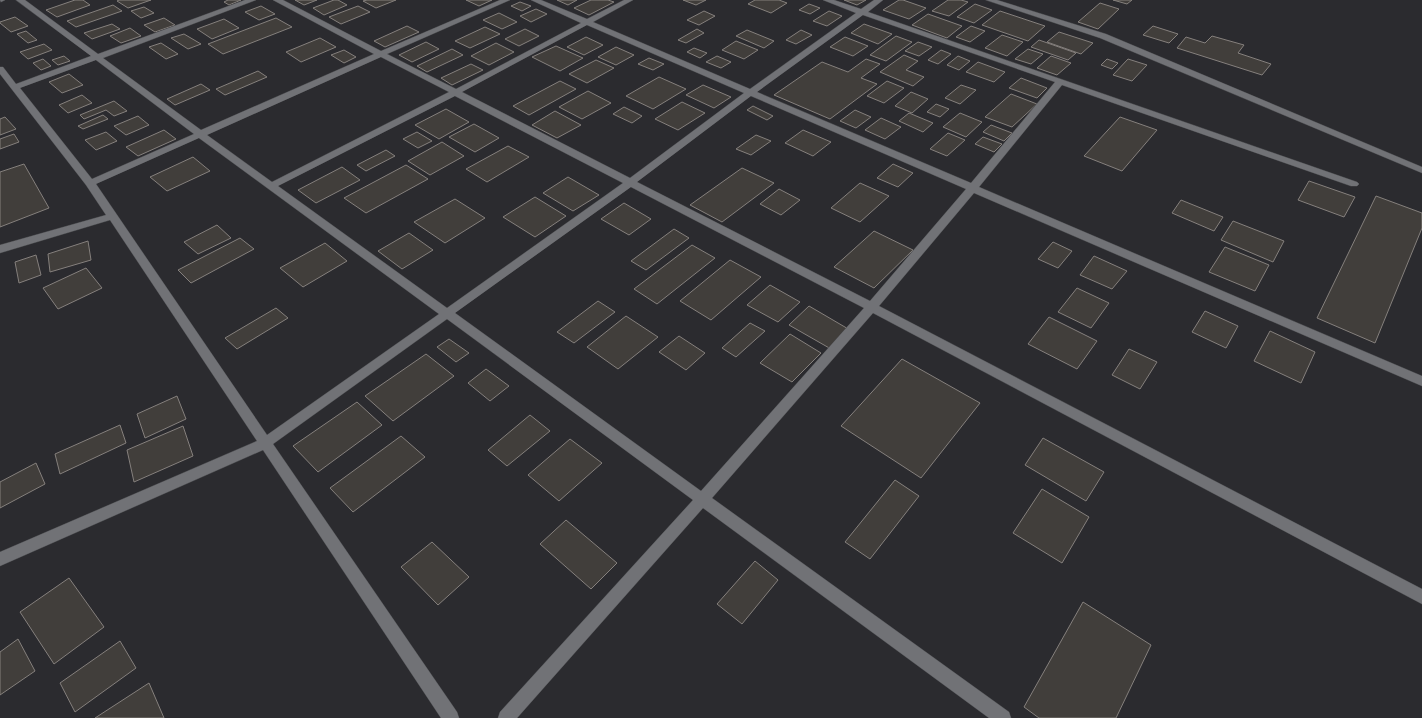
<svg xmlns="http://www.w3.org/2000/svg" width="1422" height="718" viewBox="0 0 1422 718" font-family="Poppins,sans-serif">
  <rect width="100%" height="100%" fill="#2b2b2f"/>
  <!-- building -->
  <g fill="#413e3b" stroke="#85807d">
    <path d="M75,0h8l7,5 -33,12 -11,-7z"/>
    <path d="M119,0h32l-23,8 -11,-7z"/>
    <path d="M228,0h13l-12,5 -5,-3z"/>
    <path d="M295,0h22l-13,5z"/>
    <path d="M334,0h4l9,5 -23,10 -11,-7z"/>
    <path d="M367,0h29l-20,8 -13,-7z"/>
    <path d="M466,0h26l-13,6z"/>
    <path d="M557,0h20l-9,5z"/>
    <path d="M591,0h17l6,2 -25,13 -15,-7z"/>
    <path d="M683,0h23l-10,5z"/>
    <path d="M755,0h24l8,3 -16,10 -23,-9z"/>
    <path d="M844,0h22l-9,5z"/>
    <path d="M899,0h4l23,8 -17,11 -26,-9z"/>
    <path d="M948,0h13l7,2 -19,14 -17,-5z"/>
    <path d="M1113,0h19l-5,4z"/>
    <path d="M520,2l11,4 -9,5 -11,-5z"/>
    <path d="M1100,3l19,6 -21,20 -20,-7z"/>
    <path d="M809,4l11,4 -10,6 -11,-4z"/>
    <path d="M975,4l17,6 -18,13 -17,-6z"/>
    <path d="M113,5l9,6 -46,16 -9,-6z"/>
    <path d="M261,6l14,8 -16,6 -14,-8z"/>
    <path d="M358,6l12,6 -29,12 -12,-7z"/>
    <path d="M144,7l10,6 -13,5 -10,-7z"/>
    <path d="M536,9l11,5 -16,8 -11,-6z"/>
    <path d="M704,11l11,5 -16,9 -12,-5z"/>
    <path d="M829,11l13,5 -15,10 -14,-5z"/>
    <path d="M1000,11l45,15 -17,15 -46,-16z"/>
    <path d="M499,13l18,9 -15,7 -19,-9z"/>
    <path d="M928,14l34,12 -15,12 -35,-13z"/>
    <path d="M15,17l13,9 -17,6 -11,-9v-1z"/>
    <path d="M164,18l11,7 -20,7 -11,-7z"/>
    <path d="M276,18l16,9 -69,27 -15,-10z"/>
    <path d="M224,19l15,9 -27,11 -15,-10z"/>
    <path d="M112,24l8,5 -28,10 -8,-6z"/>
    <path d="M864,24l28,10 -14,10 -27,-11z"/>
    <path d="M407,26l12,6 -34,15 -11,-6z"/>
    <path d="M971,26l14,5 -15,11 -14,-5z"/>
    <path d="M1153,26l25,8 -9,9 -26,-8z"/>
    <path d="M485,27l15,7 -30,14 -15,-7z"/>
    <path d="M130,28l11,8 -20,7 -11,-7z"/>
    <path d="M525,29l14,7 -20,10 -14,-7z"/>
    <path d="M697,29l7,4 -18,10 -8,-3z"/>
    <path d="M747,30l27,11 -10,7 -28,-12z"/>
    <path d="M801,30l11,5 -16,9 -10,-4z"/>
    <path d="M26,31l11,9 -9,3 -11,-9z"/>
    <path d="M1059,32l34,11 -12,11 -34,-12z"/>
    <path d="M184,34l17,10 -13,5 -17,-11z"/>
    <path d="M1002,35l21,7 -16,14 -22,-8z"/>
    <path d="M896,36l16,6 -26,19 -16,-6z"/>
    <path d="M1212,36l32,9 -6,8 33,11 -9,11 -85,-27 9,-11 19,6z"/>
    <path d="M586,37l17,8 -19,10 -17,-8z"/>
    <path d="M845,37l23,9 -15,10 -23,-9z"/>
    <path d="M320,38l16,9 -35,15 -15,-10z"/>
    <path d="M1039,40l37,13 -8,7 -37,-13z"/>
    <path d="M736,41l22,9 -14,9 -22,-9z"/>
    <path d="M426,42l13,7 -27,13 -13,-7z"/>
    <path d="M918,42l14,5 -13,9 -14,-5z"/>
    <path d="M161,43l17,11 -12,5 -17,-12z"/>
    <path d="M496,43l18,9 -25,13 -18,-9z"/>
    <path d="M44,44l8,6 -24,9 -8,-7z"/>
    <path d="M556,46l27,12 -23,13 -28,-14z"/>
    <path d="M616,47l18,8 -18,10 -18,-8z"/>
    <path d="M694,48l13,5 -7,5 -13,-6z"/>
    <path d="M452,49l11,6 -36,17 -10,-6z"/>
    <path d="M1028,49l15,5 -12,10 -16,-5z"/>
    <path d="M344,50l12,7 -12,6 -13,-8z"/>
    <path d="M941,50l10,4 -13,10 -10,-4z"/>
    <path d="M904,55l14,6 -12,9 18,7 -11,9 -33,-14z"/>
    <path d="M64,56l6,5 -12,4 -6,-5z"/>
    <path d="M717,56l14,6 -10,6 -15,-6z"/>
    <path d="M958,56l12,5 -11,9 -12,-5z"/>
    <path d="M1051,56l20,7 -14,12 -20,-7z"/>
    <path d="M649,58l15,6 -11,6 -15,-6z"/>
    <path d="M43,59l8,7 -10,4 -8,-7z"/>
    <path d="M866,59l14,5 -19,14 16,6 -47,35 -56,-24 48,-33 26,10z"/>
    <path d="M1107,59l11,4 -6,6 -11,-4z"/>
    <path d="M1128,59l19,6 -15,16 -19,-6z"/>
    <path d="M596,60l18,8 -27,15 -18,-9z"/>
    <path d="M978,62l27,10 -11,10 -28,-10z"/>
    <path d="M471,64l12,6 -31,15 -11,-7z"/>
    <path d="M258,71l9,6 -42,18 -9,-6z"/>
    <path d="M69,74l14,11 -21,8 -13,-11z"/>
    <path d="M659,77l27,12 -33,20 -27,-13z"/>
    <path d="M1021,78l26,10 -10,10 -28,-10z"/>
    <path d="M560,81l16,8 -47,26 -16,-9z"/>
    <path d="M887,81l17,7 -20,15 -17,-7z"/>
    <path d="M201,84l9,6 -35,15 -8,-6z"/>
    <path d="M703,85l28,12 -17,11 -28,-13z"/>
    <path d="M961,85l15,5 -16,14 -15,-6z"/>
    <path d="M588,91l23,12 -29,16 -23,-12z"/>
    <path d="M911,92l17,7 -16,14 -17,-7z"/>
    <path d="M1011,94l26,10 -25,23 -27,-10z"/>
    <path d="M82,95l10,8 -24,10 -9,-8z"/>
    <path d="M114,101l13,10 -13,5 -8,-6 -22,9 -4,-4z"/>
    <path d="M682,102l23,11 -27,17 -23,-11z"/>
    <path d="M936,104l13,5 -9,8 -13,-5z"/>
    <path d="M753,106l20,10 -6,4 -20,-10z"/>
    <path d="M624,107l18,9 -10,7 -19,-9z"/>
    <path d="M446,109l23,13 -30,17 -24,-14z"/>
    <path d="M855,110l16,7 -15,11 -16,-7z"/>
    <path d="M555,111l26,14 -24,13 -25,-13z"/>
    <path d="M909,113l24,10 -10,9 -24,-11z"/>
    <path d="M960,113l22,9 -16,15 -23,-10z"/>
    <path d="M103,115l5,4 -25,10 -5,-3z"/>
    <path d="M138,116l11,9 -23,10 -12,-9z"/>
    <path d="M5,117l11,12 -16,6v-16z"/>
    <path d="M1120,117l37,13 -35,41 -38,-15z"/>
    <path d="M881,118l20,9 -16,12 -20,-9z"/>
    <path d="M474,124l25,14 -24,14 -26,-15z"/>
    <path d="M991,125l21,8 -8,8 -21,-9z"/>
    <path d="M164,130l12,9 -38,17 -12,-9z"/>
    <path d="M803,130l28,12 -18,14 -28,-13z"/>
    <path d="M106,132l11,9 -21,9 -11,-10z"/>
    <path d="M417,132l15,9 -14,7 -15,-9z"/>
    <path d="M948,133l17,7 -18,16 -17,-7z"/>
    <path d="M14,134l5,8 -19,7v-10z"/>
    <path d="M756,135l15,6 -20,14 -15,-6z"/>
    <path d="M983,137l19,7 -8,8 -19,-8z"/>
    <path d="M442,142l22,14 -34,19 -22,-14z"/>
    <path d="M508,146l21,11 -42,25 -21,-13z"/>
    <path d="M386,150l9,6 -29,15 -9,-6z"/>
    <path d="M193,157l17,14 -43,20 -17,-14z"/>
    <path d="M24,164l25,44 -49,19v-55z"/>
    <path d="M893,164l20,9 -15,14 -21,-9z"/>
    <path d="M406,165l22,14 -62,34 -22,-15z"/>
    <path d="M342,167l18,13 -44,23 -18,-13z"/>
    <path d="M742,168l32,15 -52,39 -32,-17z"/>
    <path d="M568,177l31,18 -26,16 -30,-18z"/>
    <path d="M1309,181l46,16 -11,20 -46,-17z"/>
    <path d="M860,183l29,13 -29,26 -29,-14z"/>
    <path d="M779,189l21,11 -19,15 -21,-11z"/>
    <path d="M1376,196l46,17v15l-47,115 -58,-25z"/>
    <path d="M535,197l31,19 -31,21 -32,-20z"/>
    <path d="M455,199l30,19 -40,25 -31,-21z"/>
    <path d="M1181,200l42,17 -9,14 -42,-18z"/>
    <path d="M624,203l27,16 -22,16 -28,-16z"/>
    <path d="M1233,221l51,20 -11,21 -52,-22z"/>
    <path d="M217,225l14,13 -33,16 -14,-12z"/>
    <path d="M674,229l15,9 -43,32 -15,-9z"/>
    <path d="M874,231l39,19 -39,38 -40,-21z"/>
    <path d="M409,233l24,17 -31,19 -24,-18z"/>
    <path d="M240,238l14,11 -63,34 -13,-13z"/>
    <path d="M88,241l3,19 -41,12 -2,-18z"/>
    <path d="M1053,242l19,9 -14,17 -20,-9z"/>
    <path d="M325,243l22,18 -44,26 -23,-19z"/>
    <path d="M692,245l23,13 -58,46 -23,-15z"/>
    <path d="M1225,247l44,18 -14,26 -46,-19z"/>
    <path d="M36,255l5,20 -22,8 -4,-21z"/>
    <path d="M1094,256l33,15 -15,18 -32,-14z"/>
    <path d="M730,260l31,17 -50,43 -31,-19z"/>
    <path d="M86,268l16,20 -44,21 -15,-21z"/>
    <path d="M770,285l30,17 -22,20 -31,-17z"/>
    <path d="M1077,288l32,15 -18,25 -33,-16z"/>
    <path d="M598,301l17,11 -41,31 -17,-11z"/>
    <path d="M809,306l41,24 -19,19 -42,-24z"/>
    <path d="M276,308l12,10 -51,31 -12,-11z"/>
    <path d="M1205,311l33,15 -12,22 -34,-16z"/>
    <path d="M626,316l32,21 -40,32 -31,-22z"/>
    <path d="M1049,317l48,24 -20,28 -49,-25z"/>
    <path d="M750,323l15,8 -29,26 -14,-9z"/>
    <path d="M1270,331l45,21 -14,31 -47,-22z"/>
    <path d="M790,334l31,19 -29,29 -32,-19z"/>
    <path d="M679,336l26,17 -19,17 -27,-18z"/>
    <path d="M449,339l20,14 -13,9 -19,-15z"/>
    <path d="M1129,349l28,13 -17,27 -28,-14z"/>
    <path d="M426,354l28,22 -61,45 -28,-25z"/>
    <path d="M902,359l78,44 -59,75 -80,-52z"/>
    <path d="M486,369l23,17 -19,15 -22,-18z"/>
    <path d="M177,396l9,23 -41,19 -8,-24z"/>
    <path d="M357,402l25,23 -64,47 -25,-26z"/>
    <path d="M530,415l20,16 -43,35 -19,-16z"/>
    <path d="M120,425l6,18 -66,31 -5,-20z"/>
    <path d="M183,426l10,30 -59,26 -7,-32z"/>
    <path d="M401,436l24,21 -72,55 -23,-24z"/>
    <path d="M1043,438l61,34 -18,29 -61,-36z"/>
    <path d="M570,439l32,24 -43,38 -31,-26z"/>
    <path d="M36,463l9,21 -45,24v-26z"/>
    <path d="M895,480l24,16 -49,63 -25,-17z"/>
    <path d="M1042,489l47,28 -27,46 -49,-30z"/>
    <path d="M566,520l51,43 -26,26 -51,-45z"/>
    <path d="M432,542l37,35 -31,28 -37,-38z"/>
    <path d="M755,561l23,19 -36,44 -25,-20z"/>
    <path d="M69,578l35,49 -50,37 -34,-52z"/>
    <path d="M1083,602l68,43 -35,73h-77l-15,-11z"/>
    <path d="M18,639l17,32 -35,24v-43z"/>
    <path d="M120,641l16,27 -61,44 -15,-29z"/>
    <path d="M149,683l15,35h-69z"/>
  </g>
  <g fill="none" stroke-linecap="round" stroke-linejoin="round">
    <!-- minor casing -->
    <g stroke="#46474a" stroke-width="1">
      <g id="minor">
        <path d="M0,0h5l-4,2z"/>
        <path d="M16,0h9l73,54 147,-54h11l-153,58 98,72 173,-76 -101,-54h10l98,51 119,-51h10l-123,54 69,35 125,-66 -50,-23h10l46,19 37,-19h9l-40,22 157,67 106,-76 -33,-13h11l27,9 13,-9h9l-15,12 489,170 2,2 -2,2h-6l-289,-101 -83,102 443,189v10l-448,-193 -95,113 543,283v15l-549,-291 -161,185 297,214 2,6h-22l-286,-210 -186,210h-19l2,-6 193,-212 -246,-181 -174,125 184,268 2,6h-18l-178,-268 -263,116v-14l257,-111 -147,-221 -110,33v-8l106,-30 -20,-30 -86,-111v-7h3l13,17 75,-28zM863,15l192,67 -84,101 -214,-91zM587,25l157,68 -114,85 -168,-86zM381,57l68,35 -177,90 -65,-47zM96,60l98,74 -102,45 -72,-91zM455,96l168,87 -176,125 -169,-122zM751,96l215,93 -96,112 -233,-119zM199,138l240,176 -172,121 -171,-251zM631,187l233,121 -163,183 -246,-178z"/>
        <path d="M986,0h11l109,34 316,133v6l-322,-135z"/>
      </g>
    </g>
    <!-- minor -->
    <use href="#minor" fill="#717276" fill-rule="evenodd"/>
  </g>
</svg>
